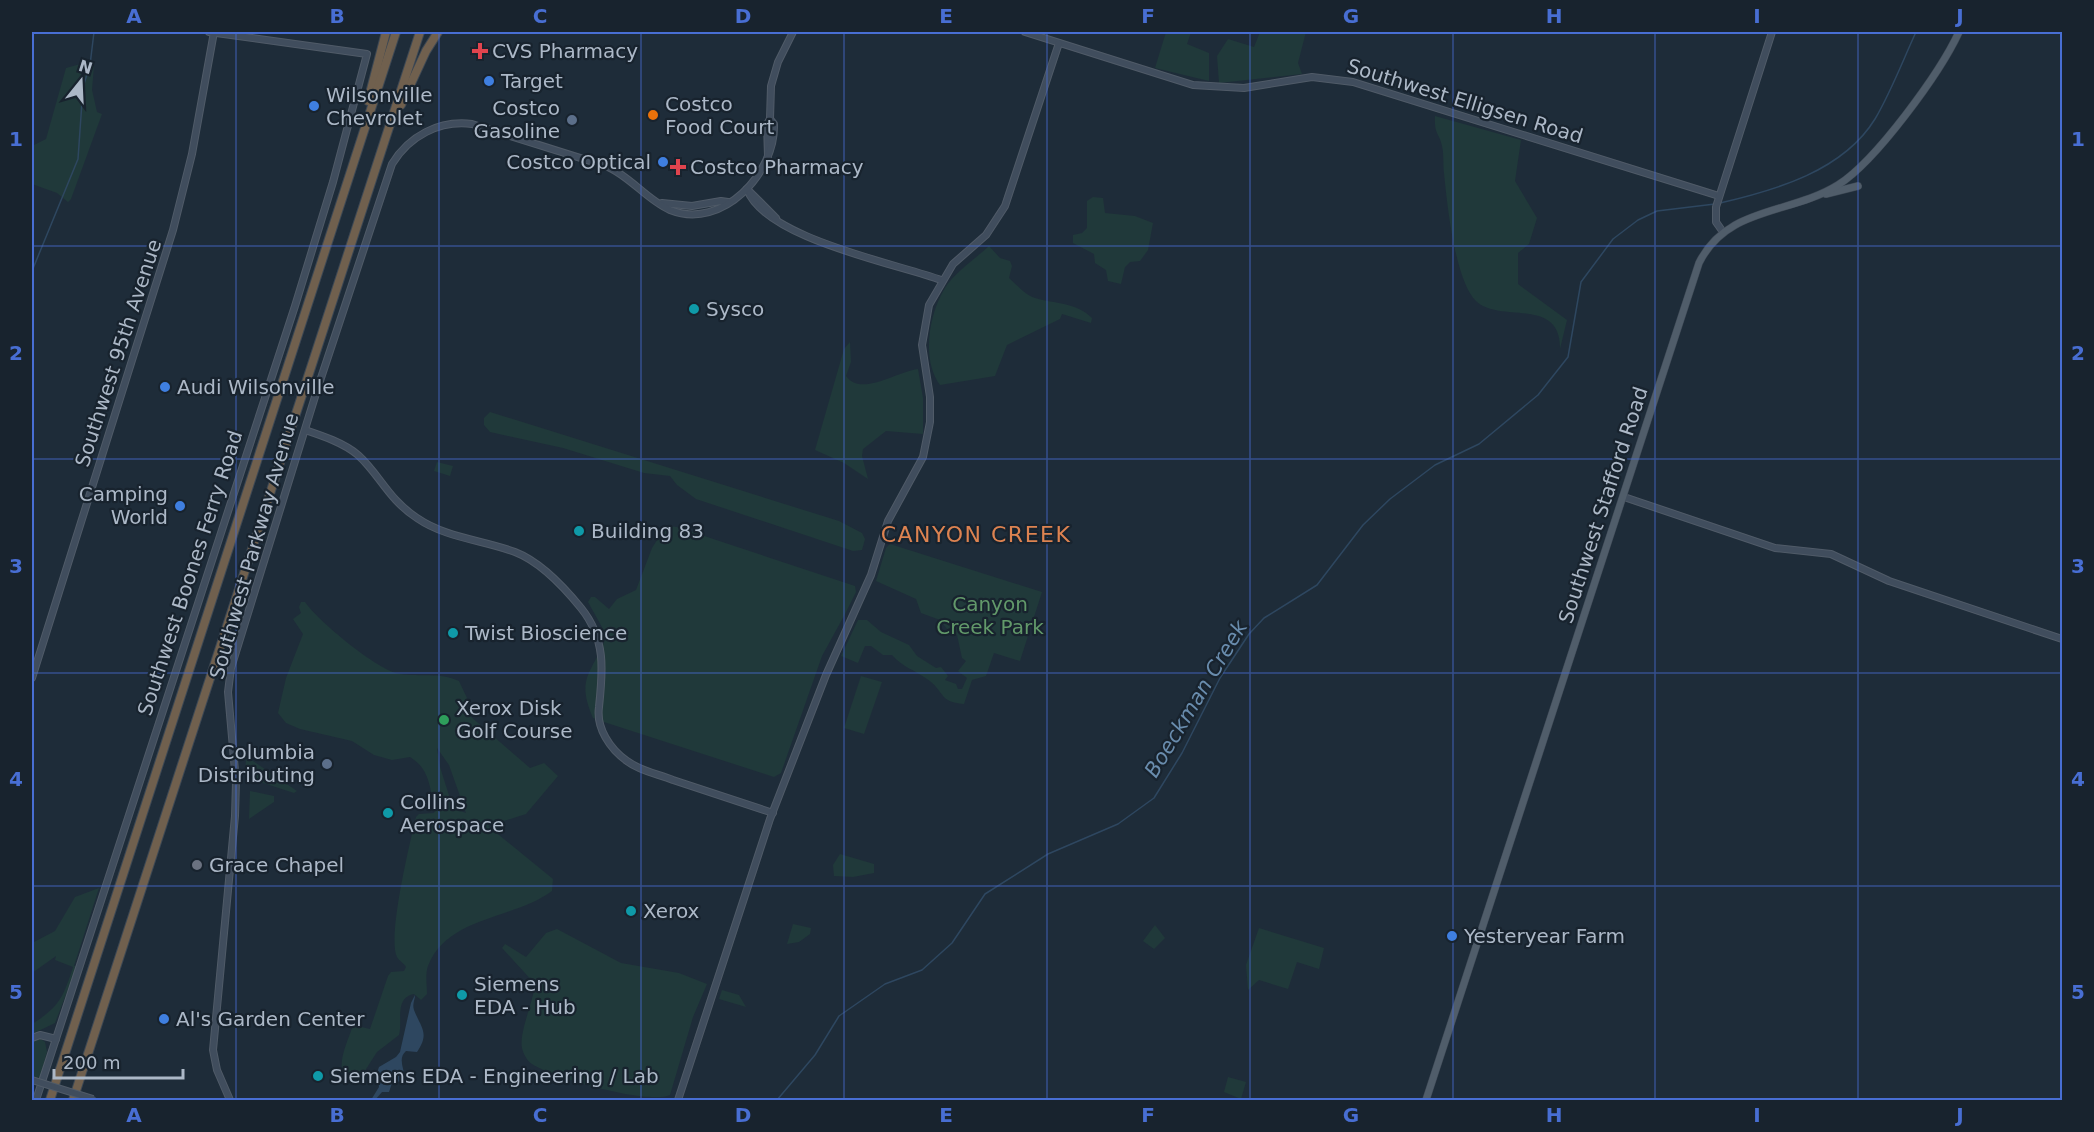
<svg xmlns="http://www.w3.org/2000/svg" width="2094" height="1132" viewBox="0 0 2094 1132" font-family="'DejaVu Sans',sans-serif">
  <rect width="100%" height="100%" fill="#1e2c39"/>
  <!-- green -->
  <g fill="#20393a" fill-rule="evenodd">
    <path d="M1166,32h25l-4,12 22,9v28l-54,-13z"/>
    <path d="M1260,32h46l-8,31 4,11 -83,9 -2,-27 11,-17 26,8z"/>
    <path d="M84,63l10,3 -2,24 5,22 5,2 -31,85 -3,3 -11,-9 -25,-9v-38l14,-7 20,-71z"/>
    <path d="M1435,116l86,24 -6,41 22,37 -8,26 -11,9v31l49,36 -7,29c1,-53 -60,-25 -84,-48 -21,-20 -29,-98 -32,-128 -1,-8 0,-19 -2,-27 -3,-14 -8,-11 -7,-30z"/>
    <path d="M1093,197l10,1 2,15 30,3 18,7 -5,27 -8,11 -10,1 -5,5 -4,17 -13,-3 -2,-11 -11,-7 -1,-9 -21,-11v-8l9,-2 5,-5v-27z"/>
    <path d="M989,246l11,12 10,3 2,5 -3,12c8,7 16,17 26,20 20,6 41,4 57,20l-1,5 -29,-9 -2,5 -53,26 -12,31 -55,9c-19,-26 -11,-71 5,-97 10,-16 30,-29 44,-42z"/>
    <path d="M850,342l1,20 -5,14c15,21 50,-4 72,-7l5,29v36l-37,-3 -23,18 -1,7 6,23 -24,-16 -29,-13 29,-101z"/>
    <path d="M490,412l349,109 23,12 3,6 -3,11 -9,1 -157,-52 -19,-14 -7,-9 -26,-3 -81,-25 -73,-16 -6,-7v-7z"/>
    <path d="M437,462l16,4 -3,10 -16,-5z"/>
    <path d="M666,526l11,1 178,59 1,6 -11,22 -23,42 -41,117 -7,4 -170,-55 -11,-4c-17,-39 -2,-44 12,-78l-2,-11 -15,-27 3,-5h4l14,12 8,-10 19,-9 16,-42z"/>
    <path d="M890,544l152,48 -22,69 -26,-8 -8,23 -14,4 -8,24c-26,-2 -19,-13 -37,-25 -12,-9 -25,-12 -35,-24h-9l-12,-9h-6l-7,17 -17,-7 17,-36h9l14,12 28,13 8,11 19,12 5,-1 7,9 -3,4 11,4 2,5h4l5,-11 -9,-7 8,-10 -4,-3 -5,-23 -10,-6 -7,-9 -19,-7 -5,-14 -40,-18 10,-33z"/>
    <path d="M301,602h4c12,18 73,69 95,72 21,3 39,-2 59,7l8,17 -5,11 68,59 14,-5 14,13 -32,38 -38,12 65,53 -1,12c-37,28 -105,25 -124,75 -3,8 -1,20 -1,28l-6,6 -7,-6c-20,4 -11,27 -15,41l-22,17 -18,28h-8l-8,-5c-5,-16 5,-34 10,-50l17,4 18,-53 3,-4 13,-1 2,-4c-2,-4 -7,-6 -9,-10 -10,-20 13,-115 19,-140l3,-3 15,-1 2,-5c-8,-21 -5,-38 -26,-51l-18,3 -18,-5 -22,-14 -52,-12 -14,-6 -8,-10 8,-35 17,-44 -10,-15 8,-6 -2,-6zM437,748l12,17 17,48 -13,-5 -13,-41z"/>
    <path d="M861,676l21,6 -18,52 -20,-6z"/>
    <path d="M246,758l7,3 44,30 -3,2 -49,-16z"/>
    <path d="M250,791l24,5v6l-25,17z"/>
    <path d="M840,854l34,10v9l-21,4 -19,-1 -1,-11z"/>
    <path d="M99,888l-25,78h3l-22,57 -23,11v-10c27,-17 31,-26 41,-57l-18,-7 1,-4 -24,17v-30l23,-12 20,-34z"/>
    <path d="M793,924l18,4 -1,6 -11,8 -12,2z"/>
    <path d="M1155,925l10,13 -11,11 -11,-8z"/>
    <path d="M1259,928l65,20 -5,21 -22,-7 -9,27 -29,-9 -11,10 -2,-25z"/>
    <path d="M557,929l64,34 58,10 28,11 -14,33 -23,78c-22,10 -117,-17 -138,-31 -5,-3 -9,-11 -10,-16 -3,-16 11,-45 13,-64l-33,-36 3,-4 21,13 20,-24z"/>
    <path d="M722,990l17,5 7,12 -27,-8z"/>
    <path d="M41,1039l4,3 2,10 -7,26 -8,-2v-35z"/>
    <path d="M1228,1077l18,5 -5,17 -17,-7z"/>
  </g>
  <!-- water -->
  <path fill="#2e4760" d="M415,995c0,5 -3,9 -1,15 7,18 16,23 3,42l-11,-1c-10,9 1,20 -2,32l-11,-3 -4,12h-7l-7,8h-4l8,-13 -2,-14 2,-6 17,-10 4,-5 11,-49z"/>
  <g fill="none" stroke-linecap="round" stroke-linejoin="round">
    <!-- stream -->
    <g stroke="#2e4760" stroke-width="1.5">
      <path d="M1720,203c56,-13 123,-32 155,-84 16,-27 28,-59 41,-87"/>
      <path d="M32,271l46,-112 5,-72 7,-22 4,-33"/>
      <path d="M777,1100l38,-45 24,-39 46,-32 37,-14 30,-27 33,-49 63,-40 70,-30 36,-26 28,-45 38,-75 29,-44 15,-16 53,-33 46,-60 27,-26 45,-34 44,-21 59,-49 30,-38 13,-75 32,-43 25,-19 19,-9 58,-7"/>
    </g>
    <!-- secondary casing -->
    <g stroke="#505b68" stroke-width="8">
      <g id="secondary">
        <path d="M1025,32l168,53 51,3 68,-11 41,5 366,114"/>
        <path d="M768,156l-1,-32 3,-5 1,-33 7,-24 15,-30"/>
        <path d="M747,189c17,49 147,74 194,91"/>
        <path d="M747,189l29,29"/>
        <path d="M662,203l30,3 29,-5 7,1"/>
        <path d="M1723,232l-7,-10v-15l56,-175"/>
        <path d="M305,430c18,6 39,13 53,25 22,20 30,44 59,63 29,20 66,22 98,34 26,10 49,35 66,56 25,31 22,62 18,99 -3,21 11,42 28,54 13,10 31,13 46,19 33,11 66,22 100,33"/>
        <path d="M1624,497l151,51 56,6 58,27 173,58"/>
        <path d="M32,678l141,-448 19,-76 22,-122"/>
        <path d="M32,1038l8,-3 16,4"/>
        <path d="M36,1100l259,-794 38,-124 34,-128 -158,-22"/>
        <path d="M230,1100l-13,-30 -4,-20 22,-234 1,-34 -8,-90 3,-24 87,-281 74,-223c17,-28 47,-44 80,-40l134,42c24,10 41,34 64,44 53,21 106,-38 104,-86l-4,-5"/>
        <path d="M678,1100l92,-281 56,-144 45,-100 17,-54 35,-64 7,-35v-25l-8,-52 7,-40 24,-41 33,-29 19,-29 54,-163"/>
      </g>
    </g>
    <!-- primary casing -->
    <g stroke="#3c4753" stroke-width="8">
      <g id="primary">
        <path d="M1826,194l32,-8"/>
        <path d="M1426,1100l273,-837c28,-57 91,-48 139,-78 38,-24 102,-112 121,-153"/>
      </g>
    </g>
    <!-- highway casing -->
    <g stroke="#3d4854" stroke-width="10">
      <g id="highway">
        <path d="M368,101l18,-69"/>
        <path d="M401,105l25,-54 12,-19"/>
        <path d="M50,1100l346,-1068"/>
        <path d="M73,1100l347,-1068"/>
      </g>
    </g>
    <!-- secondary -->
    <use href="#secondary" stroke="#404d5d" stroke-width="6"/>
    <!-- primary -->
    <use href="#primary" stroke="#505d6a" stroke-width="7"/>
    <!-- highway -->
    <use href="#highway" stroke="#70604e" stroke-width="8"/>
    <!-- secondary-bridge casing -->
    <g stroke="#505b68" stroke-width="8" stroke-linecap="butt">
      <path id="secondary-bridge" d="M32,1080l61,19"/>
    </g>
    <!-- secondary-bridge -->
    <use href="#secondary-bridge" stroke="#404d5d" stroke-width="6"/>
  </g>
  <!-- grid -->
  <path fill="none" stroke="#486ed3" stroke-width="1.5" stroke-opacity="0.55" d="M236,32v1068M439,32v1068M641,32v1068M844,32v1068M1047,32v1068M1250,32v1068M1453,32v1068M1655,32v1068M1858,32v1068M32,246h2030M32,459h2030M32,673h2030M32,886h2030"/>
  <!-- markers -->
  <g fill="#e0444e" stroke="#18232e" stroke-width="2">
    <path d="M477 42h6v6h6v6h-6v6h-6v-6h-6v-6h6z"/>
    <path d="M675 158h6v6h6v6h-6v6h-6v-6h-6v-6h6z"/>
  </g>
  <g fill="#3f7fe0" stroke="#18232e" stroke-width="2">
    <circle cx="489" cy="81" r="6"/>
    <circle cx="314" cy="106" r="6"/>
    <circle cx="663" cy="162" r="6"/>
    <circle cx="165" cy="387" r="6"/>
    <circle cx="180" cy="506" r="6"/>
    <circle cx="1452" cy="936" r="6"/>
    <circle cx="164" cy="1019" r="6"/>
  </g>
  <circle fill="#e8710a" stroke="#18232e" stroke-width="2" cx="653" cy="115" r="6"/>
  <g fill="#5c6f8a" stroke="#18232e" stroke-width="2">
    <circle cx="572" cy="120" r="6"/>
    <circle cx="327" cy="764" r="6"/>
  </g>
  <g fill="#0f9aa8" stroke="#18232e" stroke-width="2">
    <circle cx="694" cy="309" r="6"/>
    <circle cx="579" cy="531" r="6"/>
    <circle cx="453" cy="633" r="6"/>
    <circle cx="388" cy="813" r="6"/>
    <circle cx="631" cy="911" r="6"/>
    <circle cx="462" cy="995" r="6"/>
    <circle cx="318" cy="1076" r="6"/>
  </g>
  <circle fill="#2e9e5b" stroke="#18232e" stroke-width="2" cx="444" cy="720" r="6"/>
  <circle fill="#6b7280" stroke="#18232e" stroke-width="2" cx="197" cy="865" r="6"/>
  <g text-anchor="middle" stroke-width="4.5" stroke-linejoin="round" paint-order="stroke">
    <!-- poi labels -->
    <g font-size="20" fill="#acb8c7" stroke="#18232e" text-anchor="start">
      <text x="492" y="58">CVS Pharmacy</text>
      <text x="501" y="88">Target</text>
      <text x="326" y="102">Wilsonville<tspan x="326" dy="23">Chevrolet</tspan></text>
      <text x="665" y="111">Costco<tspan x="665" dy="23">Food Court</tspan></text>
      <text x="560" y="115" text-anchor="end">Costco<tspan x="560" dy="23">Gasoline</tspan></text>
      <text x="651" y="169" text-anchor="end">Costco Optical</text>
      <text x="690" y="174">Costco Pharmacy</text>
      <text x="706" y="316">Sysco</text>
      <text x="177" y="394">Audi Wilsonville</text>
      <text x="168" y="501" text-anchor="end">Camping<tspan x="168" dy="23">World</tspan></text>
      <text x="591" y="538">Building 83</text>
      <text x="465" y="640">Twist Bioscience</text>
      <text x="456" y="715">Xerox Disk<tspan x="456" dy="23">Golf Course</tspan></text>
      <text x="315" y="759" text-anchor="end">Columbia<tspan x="315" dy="23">Distributing</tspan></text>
      <text x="400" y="809">Collins<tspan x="400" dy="23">Aerospace</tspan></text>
      <text x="209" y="872">Grace Chapel</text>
      <text x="643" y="918">Xerox</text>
      <text x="1464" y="943">Yesteryear Farm</text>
      <text x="474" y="991">Siemens<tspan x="474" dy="23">EDA - Hub</tspan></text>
      <text x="176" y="1026">Al's Garden Center</text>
      <text x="330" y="1083">Siemens EDA - Engineering / Lab</text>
    </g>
    <!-- street labels -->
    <g font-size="20" fill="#acb8c7" stroke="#18232e">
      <text transform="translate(1465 101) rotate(17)" y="7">Southwest Elligsen Road</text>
      <text transform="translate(118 353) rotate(-72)" y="7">Southwest 95th Avenue</text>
      <text transform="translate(1603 505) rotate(-72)" y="7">Southwest Stafford Road</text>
      <text transform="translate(254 546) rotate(-74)" y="7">Southwest Parkway Avenue</text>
      <text transform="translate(190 573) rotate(-72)" y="7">Southwest Boones Ferry Road</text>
    </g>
    <!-- park labels -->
    <g font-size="20" fill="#62996a" stroke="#18232e">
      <text x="990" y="611">Canyon<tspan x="990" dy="23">Creek Park</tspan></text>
    </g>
    <!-- water labels -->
    <g font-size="21" font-style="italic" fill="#698cad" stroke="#18232e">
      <text transform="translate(1196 699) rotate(-59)" y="7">Boeckman Creek</text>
    </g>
    <!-- quarter labels -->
    <g font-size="22" letter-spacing="1.5" fill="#dd8351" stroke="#18232e">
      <text x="976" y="542">CANYON CREEK</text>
    </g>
  </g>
  <!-- border -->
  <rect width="2094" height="1132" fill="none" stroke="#18232e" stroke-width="66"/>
  <!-- north arrow -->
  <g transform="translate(81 81) rotate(18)" stroke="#18232e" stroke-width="4.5" paint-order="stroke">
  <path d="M0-4.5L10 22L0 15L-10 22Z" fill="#acb8c7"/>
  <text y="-9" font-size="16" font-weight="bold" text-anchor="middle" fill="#acb8c7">N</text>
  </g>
  <!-- scale -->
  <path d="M54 1069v9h129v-9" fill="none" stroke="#acb8c7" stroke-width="3"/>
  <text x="63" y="1069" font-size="18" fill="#acb8c7" stroke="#18232e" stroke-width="4.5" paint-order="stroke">200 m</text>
  <rect x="33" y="33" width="2028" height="1066" fill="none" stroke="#486ed3" stroke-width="2"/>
  <g font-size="20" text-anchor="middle" font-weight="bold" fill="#486ed3">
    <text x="134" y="23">A</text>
    <text x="337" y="23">B</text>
    <text x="540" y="23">C</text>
    <text x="743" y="23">D</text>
    <text x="946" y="23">E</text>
    <text x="1148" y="23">F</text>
    <text x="1351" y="23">G</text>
    <text x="1554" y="23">H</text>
    <text x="1757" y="23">I</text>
    <text x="1960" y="23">J</text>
    <text x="16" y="146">1</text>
    <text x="2078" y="146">1</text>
    <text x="16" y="360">2</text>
    <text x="2078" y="360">2</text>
    <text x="16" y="573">3</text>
    <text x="2078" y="573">3</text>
    <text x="16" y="786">4</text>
    <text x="2078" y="786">4</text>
    <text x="16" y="999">5</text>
    <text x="2078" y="999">5</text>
    <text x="134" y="1122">A</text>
    <text x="337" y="1122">B</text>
    <text x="540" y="1122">C</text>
    <text x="743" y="1122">D</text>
    <text x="946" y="1122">E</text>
    <text x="1148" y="1122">F</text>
    <text x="1351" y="1122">G</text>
    <text x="1554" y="1122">H</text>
    <text x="1757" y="1122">I</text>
    <text x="1960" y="1122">J</text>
  </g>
</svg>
